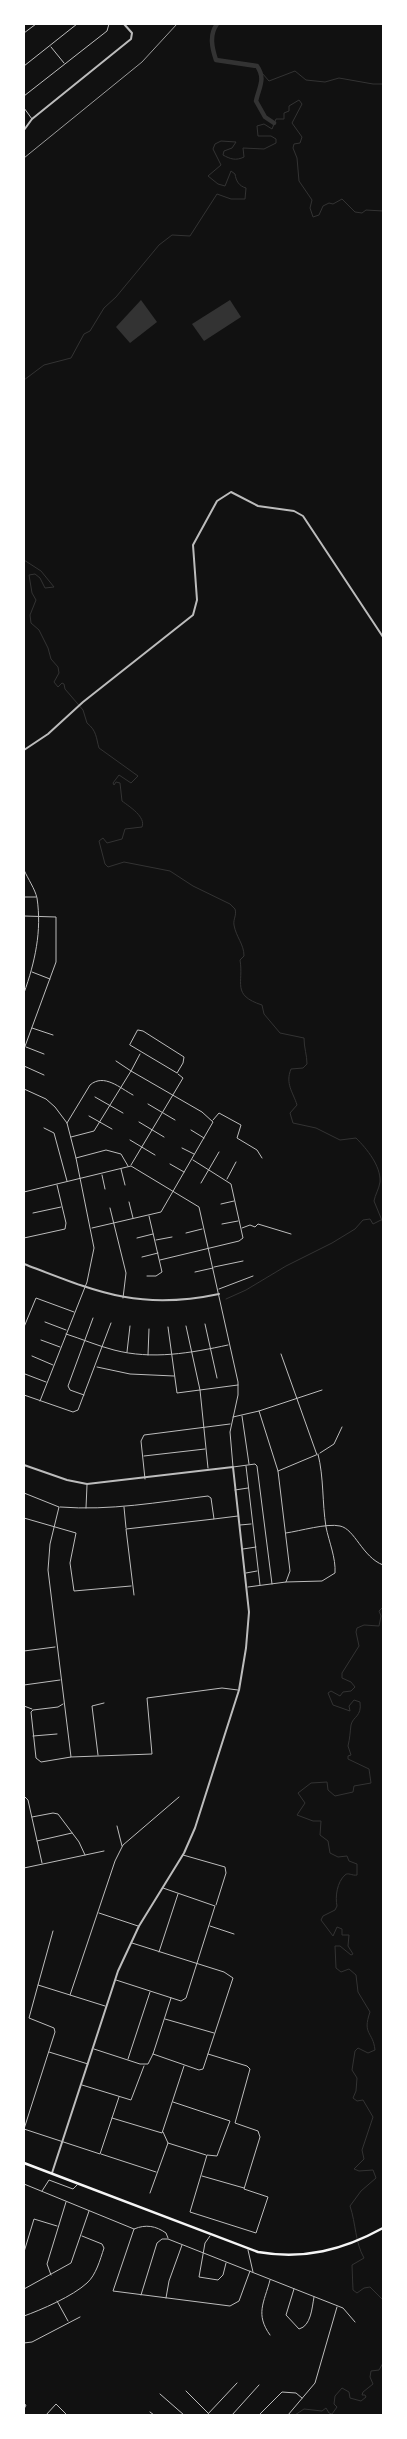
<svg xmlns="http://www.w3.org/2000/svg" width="407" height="2439" viewBox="0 0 407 2439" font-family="'Nunito Sans',sans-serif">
  <rect width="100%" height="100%" fill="#111"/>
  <!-- water -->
  <g fill="#333">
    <path d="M141,300l16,22 -27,21 -14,-16z"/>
    <path d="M230,300l11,17 -37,24 -12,-17z"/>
  </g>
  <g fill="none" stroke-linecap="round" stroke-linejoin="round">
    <!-- stream -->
    <g stroke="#333" stroke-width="1">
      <path d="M262,73l7,8 26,-10 11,9 19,2 14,-4 34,6h10"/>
      <path d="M24,380l20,-15 27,-7 13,-24 6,-3 14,-23 12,-11 43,-52 13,-10 18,1 27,-42 14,5h14l1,-11c-7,-2 -10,-7 -11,-14l-4,-3 -6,15 -7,-2 -10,-8 13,-11 -8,-16 2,-5 6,-3 15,1 -4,6 -8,3 -1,4c7,4 13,6 21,2l-1,-9 21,1 12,-6v-4l-5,-3h-13l-1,-10 7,-2 8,5 4,-10h8v-6l5,-2v-5l10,-6 3,4 -10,19 10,14 -2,6 -6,1 -1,4 4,10 2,23 13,19 -2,8 3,9 6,-2 4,-9 6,-3 4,1 9,-5 13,13 7,1 4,-3 17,1"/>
      <path d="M24,560l17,11 13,16 -9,1 -5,-10 -5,-4 -6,1 3,18 4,7 -6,15 1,8 8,7 9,18 3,11 7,8 1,6 -5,9 4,5 4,-4 2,1 1,5 18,21 4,13c10,8 9,15 12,25l39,28 -7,7 -12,-8 -6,8 1,2 2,-3 4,1 2,18c8,6 24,16 20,26l-17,2 -3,10 -15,4 -4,-5 -4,3 6,23 3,3 16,-5 46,9 23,15 37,18 5,5c2,6 -2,10 -1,16 2,12 10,19 10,31l-4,4c4,23 -9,35 22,45l2,9 16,19 24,5c0,10 3,17 3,26l-4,4 -12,1c-6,15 2,23 6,36l-7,8 3,10 23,5 24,12 16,-2c11,11 25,28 24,44 -1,7 -5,13 -6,19l9,22"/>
      <path d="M226,1299l20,-9 40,-24 46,-23 23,-14 8,-9 7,-1 3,5 8,-4"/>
      <path d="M383,1607l-4,4 2,5 -2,10 -15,-1 -7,3 -1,4 3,14 -17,27v5l9,4 4,5 -4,4 -8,1 -3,4 -9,-5 -3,2 5,12 17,6 -1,-5 5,-6 6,2c2,15 -7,14 -9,23 -1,7 -1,13 -3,21l3,9 -3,1v3l21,10 2,14 -17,3 -1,6 -18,4 -7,-6 -1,-8 -16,1 -13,10 7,10 -8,12 16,6h8l-1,14 8,6 2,12 8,4 9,-1 2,5 8,3v11c-5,1 -9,-3 -12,0 -8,7 -10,22 -8,31l-2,4 -12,6 -2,4 12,16 4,-9 5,2v6h7l-1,11 5,8 -2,1 -11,-9h-5l1,22 5,4 8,-3 7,6 2,17 12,20c-8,23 3,19 5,38l-7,3 -10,-5 -3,3 -3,19 5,8 -1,13 -3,7 4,3 6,-1 10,17 -11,33 2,9 -10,10 5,2 14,-1 3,8 -15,13 -11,15c6,18 5,36 14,52l-12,7 1,25 4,3 7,-5 6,-1 13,13"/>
      <path d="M295,2415l9,-6 18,2 4,-3 3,5 3,1 5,-7 -3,-3 1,-8 7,-8 7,4 1,6 11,3 5,-4 -1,-2h-3l1,-3 10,-8 -3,-7 1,-6 8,-1 4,-7"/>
    </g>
    <!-- river -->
    <path stroke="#333" stroke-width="4.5" d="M217,24c-8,11 -5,24 -1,36l41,6c9,13 2,21 -1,35l9,16 9,6"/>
    <!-- minor -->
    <g stroke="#bcbcbc" stroke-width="1">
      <path d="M24,33l12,-9"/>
      <path d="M51,47l13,16"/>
      <path d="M24,66l53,-42"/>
      <path d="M24,96l83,-65 2,-7"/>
      <path d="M24,108l8,11"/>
      <path d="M24,870c4,9 11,19 13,28 5,33 -2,64 -13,95"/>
      <path d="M24,897h12"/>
      <path d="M24,916l32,1v45l-32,87"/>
      <path d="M32,972l18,7"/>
      <path d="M32,1028l21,7"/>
      <path d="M138,1030l5,1 41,26 -1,6 -6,10 -47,-28z"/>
      <path d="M26,1047l18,7"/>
      <path d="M116,1061l15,10 9,-17"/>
      <path d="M24,1066l20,9"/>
      <path d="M24,1089l22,10 9,8 12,16 9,35 18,90 -7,34 -47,119"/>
      <path d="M95,1097l28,16"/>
      <path d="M148,1104l27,16"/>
      <path d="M89,1116l23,13"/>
      <path d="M213,1120l6,-7 22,12 -4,13 20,12 5,8"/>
      <path d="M139,1122l25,15"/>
      <path d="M67,1123l23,-38c14,-12 30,3 43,10"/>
      <path d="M44,1128l10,5 13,48"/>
      <path d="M191,1130l13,8"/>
      <path d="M71,1137l23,-6 37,-60 71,41 11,10 -52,90 -69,16"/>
      <path d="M130,1140l25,15"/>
      <path d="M182,1148l12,6"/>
      <path d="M76,1158l30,-8 15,4 7,12"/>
      <path d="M170,1164l14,8"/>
      <path d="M131,1165l52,-87 -5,-4"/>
      <path d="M121,1169l4,16"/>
      <path d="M102,1175l3,14"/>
      <path d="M227,1179l9,-17"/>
      <path d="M201,1183l18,-31"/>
      <path d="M24,1192l107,-26 68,41 39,175v13l-8,37 3,35 22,-3 2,2 15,118"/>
      <path d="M129,1202l4,16"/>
      <path d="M221,1204l13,-3"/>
      <path d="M110,1208l16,65 -3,25"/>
      <path d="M33,1213l28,-6"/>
      <path d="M222,1224l16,-3"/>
      <path d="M242,1228l8,-3 5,2 3,-3 33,10"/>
      <path d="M186,1233l16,-4"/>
      <path d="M24,1238l41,-9 1,-6 -9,-38"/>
      <path d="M137,1238l16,-4"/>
      <path d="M156,1240l16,-3"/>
      <path d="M142,1257l16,-4"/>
      <path d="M160,1260l79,-19 4,-3 -12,-54 -38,-24"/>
      <path d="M214,1267l29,-6"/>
      <path d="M195,1272l18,-4"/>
      <path d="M147,1276h9l6,-4 -13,-56"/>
      <path d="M219,1289l34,-13"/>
      <path d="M45,1322l21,8"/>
      <path d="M205,1324l12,54"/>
      <path d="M186,1326l14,64 8,78"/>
      <path d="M24,1327l12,-29 38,14"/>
      <path d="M168,1327l9,66 61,-8"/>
      <path d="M66,1334c16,5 32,12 48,16 38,10 77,3 114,-5"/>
      <path d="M41,1340l19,7"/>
      <path d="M127,1352l3,-26"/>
      <path d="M281,1354l36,101"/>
      <path d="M148,1355l1,-26"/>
      <path d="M32,1356l21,9"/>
      <path d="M97,1367l33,7 44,2"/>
      <path d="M25,1374l21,8"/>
      <path d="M24,1395l49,17 5,-2 33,-87"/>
      <path d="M84,1395l-14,-5 -2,-4 25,-68"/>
      <path d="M242,1416l7,48"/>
      <path d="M233,1417l26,-6 63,-21"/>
      <path d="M320,1453l14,-9 8,-17"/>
      <path d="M144,1456l61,-7"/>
      <path d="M246,1466l14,119"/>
      <path d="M278,1471l38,-16"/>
      <path d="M145,1479l-4,-38 3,-6 86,-11"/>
      <path d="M235,1490l13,-2"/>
      <path d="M24,1493l35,14 -9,37 -2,26 23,187 -30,5 -5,-4 -5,-46 2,-2 25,-3 5,-3"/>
      <path d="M60,1507c50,4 99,-5 148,-11l3,2 3,21 -88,10 8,66"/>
      <path d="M124,1507l2,21"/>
      <path d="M86,1508l1,-23"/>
      <path d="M24,1518l52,15 -6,30 4,28 57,-5"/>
      <path d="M214,1519l24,-3"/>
      <path d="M240,1525l11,-1"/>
      <path d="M286,1533c14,-2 41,-10 54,-7 15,3 22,31 43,39"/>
      <path d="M243,1549l13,-2"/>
      <path d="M246,1573l11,-2"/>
      <path d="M286,1582l36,-1 13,-8c1,-15 -6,-31 -9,-46 -4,-25 -2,-49 -8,-73"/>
      <path d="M248,1587l38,-5 4,-11 -12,-100 -19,-60"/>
      <path d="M24,1651l31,-4"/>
      <path d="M24,1685l36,-5"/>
      <path d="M24,1706l8,3"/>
      <path d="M33,1736l24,-2"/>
      <path d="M98,1755l-6,-49 12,-3"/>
      <path d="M71,1757l81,-3 -5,-56 75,-10 16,2"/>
      <path d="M24,1796l4,4 14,63"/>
      <path d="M32,1817l21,-4 5,1 21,28 6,13"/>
      <path d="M117,1826l5,20"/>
      <path d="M37,1841l35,-8"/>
      <path d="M183,1855l42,12 1,6 -10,32"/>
      <path d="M24,1868l80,-17"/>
      <path d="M99,1913l39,13"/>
      <path d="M210,1926l24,8"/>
      <path d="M53,1931l-15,54 32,10"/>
      <path d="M132,1943l92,29 9,6 -30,91 -4,1 -46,-16"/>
      <path d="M159,1952l19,-58"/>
      <path d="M116,1980l65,21 5,-3 29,-92 -52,-18"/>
      <path d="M105,2006l-35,-11 45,-134 8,-16 56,-48"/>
      <path d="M165,2019l49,14"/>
      <path d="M94,2049l46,15h8l5,-10 18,-56"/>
      <path d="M49,2052l39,12"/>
      <path d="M128,2059l22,-67"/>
      <path d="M82,2085l49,15 13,-34"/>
      <path d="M173,2102l57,19 -13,35 -10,-1 -17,57 66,21 12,-36 -24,-8 16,-52 -2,-6 -23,-8 15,-54 -3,-3 -39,-12"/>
      <path d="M112,2118l50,15 22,-67"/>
      <path d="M24,2129l31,-97 -1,-4 -25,-10 9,-33"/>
      <path d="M24,2129l76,25 19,-57"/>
      <path d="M168,2143l38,12"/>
      <path d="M101,2154l55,18"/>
      <path d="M202,2176l42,12"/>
      <path d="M24,2184l110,45"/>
      <path d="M42,2191l7,-11 24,9 4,-4"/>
      <path d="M150,2193l18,-50 -5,-11"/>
      <path d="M210,2236l-5,7 -6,34 19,3 5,-5 3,-12"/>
      <path d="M168,2238l-2,-5c-10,-7 -20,-9 -32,-4l-21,62 117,15 9,-5 11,-30"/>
      <path d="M248,2250l5,22"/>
      <path d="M24,2252l10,-33 23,7"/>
      <path d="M51,2275l-4,-11 19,-62"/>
      <path d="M270,2280c-6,23 -15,34 0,55"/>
      <path d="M24,2289l47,-26 18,-52"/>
      <path d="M294,2289l-8,26 13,14c12,-3 13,-21 15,-32"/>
      <path d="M141,2295l16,-52 5,-4h6l175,69 12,14"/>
      <path d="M166,2298l3,-17 13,-36"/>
      <path d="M57,2301l11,20"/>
      <path d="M24,2316c17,-6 49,-20 63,-33 9,-8 13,-23 17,-35l-2,-4 -20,-8"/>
      <path d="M24,2343l8,-1 48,-25"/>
      <path d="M186,2391l22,22"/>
      <path d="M160,2394l24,21"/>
      <path d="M24,2404l2,1 -2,4"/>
      <path d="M150,2412l4,3"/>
      <path d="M46,2415l10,-11 11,11"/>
      <path d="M207,2415l30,-32"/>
      <path d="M232,2415l27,-30"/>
      <path d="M259,2415l23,-23 14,1 6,5"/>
      <path d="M288,2415l27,-32 22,-76"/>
    </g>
    <!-- tertiary -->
    <g stroke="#bcbcbc" stroke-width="2">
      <path d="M24,130l8,-11 99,-80 1,-6 -8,-9"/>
      <path d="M24,750l24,-16 35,-32 110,-87 4,-15 -4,-55 24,-44 14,-9 27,14 36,5 9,5 80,121"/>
      <path d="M24,1264c73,28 115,47 195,30"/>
      <path d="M24,1465l43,15 20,4 146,-17 16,145 -3,36 -7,42 -44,138 -11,25 -45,73 -21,45 -66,202"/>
    </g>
    <!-- primary -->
    <path stroke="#f5f5f5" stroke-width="2.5" d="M24,2163l234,89c46,8 85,-2 125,-24"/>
    <!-- rail -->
    <path stroke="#9a9a9a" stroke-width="1" d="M24,158l118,-96 35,-38"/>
  </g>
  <!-- border -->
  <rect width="407" height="2439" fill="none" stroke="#ffffff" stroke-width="50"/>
</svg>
